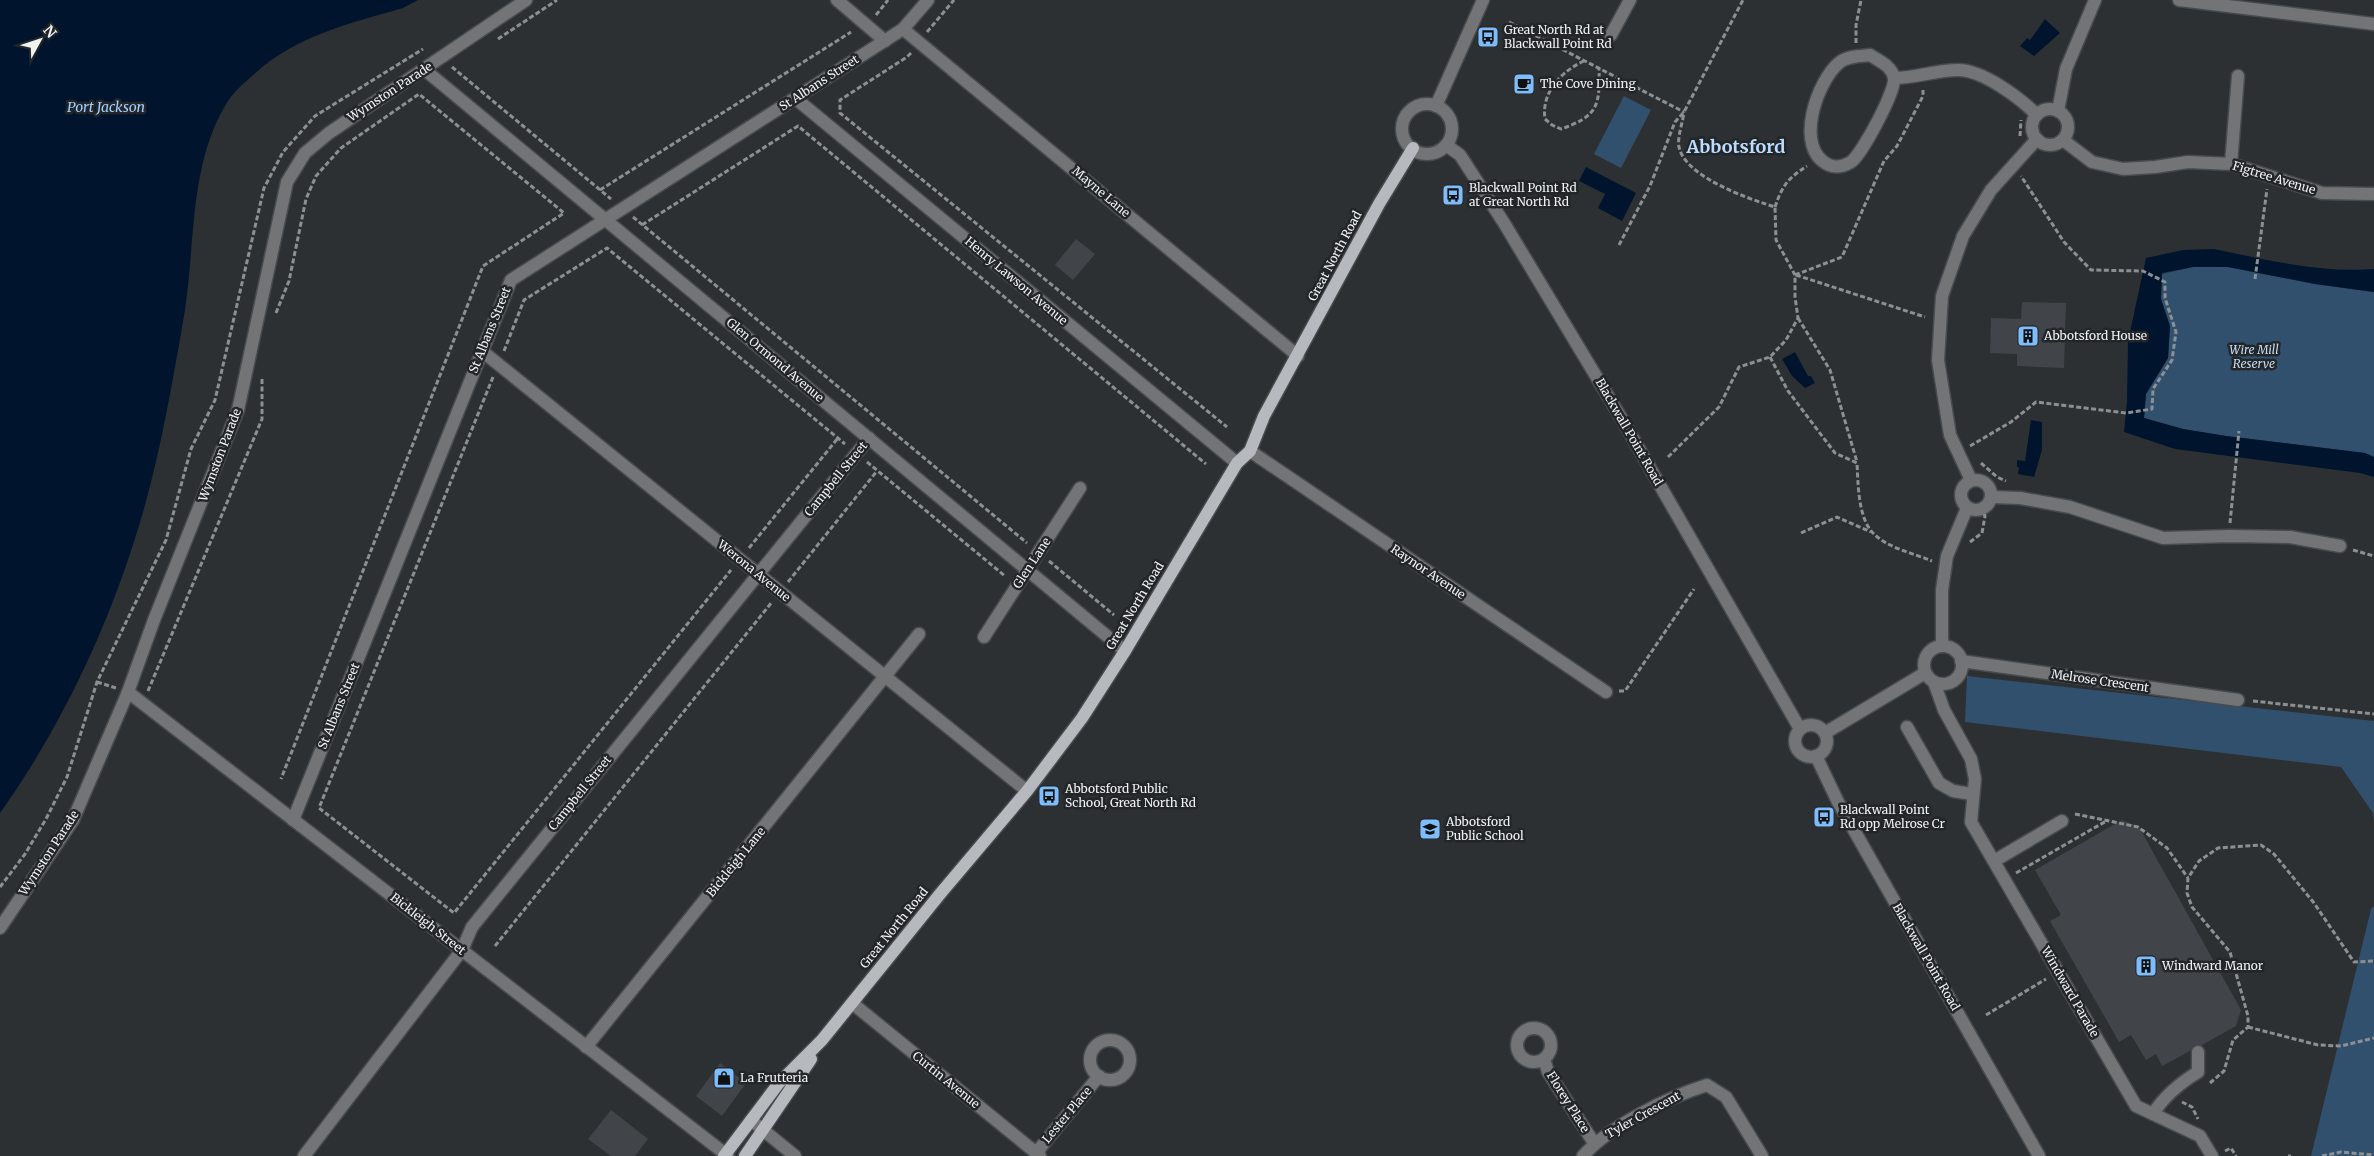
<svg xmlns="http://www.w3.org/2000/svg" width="2374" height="1156" viewBox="0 0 2374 1156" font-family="Merriweather,serif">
  <rect width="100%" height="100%" fill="#2c3033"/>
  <!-- green -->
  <g fill="#31506d">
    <path d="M1624,96l27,14 -30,58 -27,-14z"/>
    <path d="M2193,267h35l87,17 59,8v165l-9,-4 -139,-17 -43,-7 -39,-11 2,-24 22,-36 2,-32 -9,-27 1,-25z"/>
    <path d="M1967,676l407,45v100l-1,-8 -32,-46 -376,-45z"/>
    <path d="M2374,906v250h-63l60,-247z"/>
  </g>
  <!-- water -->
  <g fill="#00152d">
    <path d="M0,0h418l-15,8c-55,16 -109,28 -152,69 -8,7 -17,15 -23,24 -40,63 -32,144 -44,215 -11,63 -22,128 -39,189 -30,108 -80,217 -145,308z"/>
    <path d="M2045,19l15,14 -26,23 -14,-10 7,-8 3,2z"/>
    <path d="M1586,167l50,26 -14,28 -24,-13 7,-14 -26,-13z"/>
    <path d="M2214,249c53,11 106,24 160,20v23l-59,-8 -87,-17h-35l-31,6 -1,26 9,27 -2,32 -22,36 -2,24 39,11 43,7 139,17 9,4v20l-14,-4 -185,-24 -51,-17 3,-31 1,-60 18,-83 37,-8z"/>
    <path d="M1795,352l13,24h3l4,7 -10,5 -13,-12 -10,-17z"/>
    <path d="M2031,420l11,2v28l-8,27 -16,-3 1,-6 -2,-1v-7l8,1z"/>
  </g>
  <!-- building -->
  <g fill="#414549">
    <path d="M1076,239l19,15 -22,26 -18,-15z"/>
    <path d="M2022,302l44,1 -2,65 -47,-2v-12l-27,-1 1,-35 30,1z"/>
    <path d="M2122,820l17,7 102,183 -5,16 -34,19h-8l-4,6 -28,15 -6,-12 -10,6 -15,-25 -12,7 -69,-121 11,-6 -26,-45z"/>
    <path d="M720,1063l26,20 -24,33 -26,-20z"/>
    <path d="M611,1110l37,29 -13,17h-24l-23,-17z"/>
  </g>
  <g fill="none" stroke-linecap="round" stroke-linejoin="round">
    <!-- minor casing -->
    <g stroke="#474b4e" stroke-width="15">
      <g id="minor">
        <path d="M837,0l48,41"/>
        <path d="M2179,0l195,24"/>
        <path d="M903,29l395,327"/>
        <path d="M1611,35l19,-35"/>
        <path d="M1870,55c9,6 22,11 24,23 2,13 -32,76 -43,84 -7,4 -15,6 -22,3 -36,-16 -12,-85 11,-103 8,-6 20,-6 30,-7z"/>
        <path d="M425,70l700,581"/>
        <path d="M1894,78c22,0 42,-8 64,-8 25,0 62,28 79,45"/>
        <path d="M795,98l442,365"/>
        <circle cx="1427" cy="129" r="25"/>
        <path d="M1436,106l47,-106"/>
        <circle cx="2050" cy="127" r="18"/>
        <path d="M2058,111l8,-42 29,-69"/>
        <path d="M2063,140l29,22 31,7 32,-2 33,-5 43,2 91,29 52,1"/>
        <path d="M1446,145l14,10 44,68 119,198 177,308"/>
        <path d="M2231,164l7,-88"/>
        <path d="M482,351l545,440"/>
        <path d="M1250,451l356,241"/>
        <circle cx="1976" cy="495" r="15"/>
        <path d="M1971,480l-21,-45 -12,-75 4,-64 21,-60 28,-46 46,-51"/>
        <path d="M1991,497l29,1 50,9 93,31 66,-2 61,1 50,9"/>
        <path d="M984,637l96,-149"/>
        <path d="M1942,646v-56l5,-34 20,-48"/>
        <circle cx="1943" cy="665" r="19"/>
        <path d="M1961,661l277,39"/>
        <path d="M1934,682l10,28 27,49 4,20 -4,43 165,284 64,30 12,20"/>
        <path d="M128,692l600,464"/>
        <circle cx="1811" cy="741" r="16"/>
        <path d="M1907,727l32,56 14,8 19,3"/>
        <path d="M1825,733l100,-60"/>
        <path d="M1816,756l22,46 201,354"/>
        <path d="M293,820l218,-540 392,-251 25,-29"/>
        <path d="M1994,861l68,-40"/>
        <path d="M0,928l73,-108 55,-128 26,-72 84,-210 49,-228 18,-29 24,-20 197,-133"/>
        <path d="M852,1003l188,153"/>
        <circle cx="1534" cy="1045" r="17"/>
        <circle cx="1110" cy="1060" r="20"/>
        <path d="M586,1047l333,-413"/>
        <path d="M1544,1059l4,13 46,71"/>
        <path d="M2153,1114c11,-18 27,-31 45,-42v-20"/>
        <path d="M751,1120l44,36"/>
        <path d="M1036,1153l63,-77"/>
        <path d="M304,1156l158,-206 10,-23 397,-489"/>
        <path d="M1583,1156c26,-30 86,-59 124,-71l19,12 36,59"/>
      </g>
    </g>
    <!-- major casing -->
    <g stroke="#474b4e" stroke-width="15">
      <g id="major">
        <path d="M724,1156l55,-73 43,-43 118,-146 87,-103 55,-73 43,-67 112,-188 13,-12 14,-35 115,-212 34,-56"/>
        <path d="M745,1156l66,-97"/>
      </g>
    </g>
    <!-- path -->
    <g stroke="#8d9093" stroke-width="3" stroke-dasharray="5 2.5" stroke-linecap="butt">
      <path d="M876,15l12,-15"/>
      <path d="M1509,22l175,90"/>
      <path d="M927,32l27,-32"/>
      <path d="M498,39l59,-39"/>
      <path d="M1856,43v-18l5,-25"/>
      <path d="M911,53l-4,4 -67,43v13l387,314"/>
      <path d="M1584,61c-22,10 -43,31 -39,58l7,6 9,4c37,-13 39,-23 38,-61"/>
      <path d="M452,67l159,132"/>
      <path d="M2020,136l1,-16"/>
      <path d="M600,190l251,-158"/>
      <path d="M1775,207c7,-21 13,-29 32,-41"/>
      <path d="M633,217l394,326"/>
      <path d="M642,225l156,-99 408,338"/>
      <path d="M1619,245l31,-59 25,-64 9,-10 59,-112"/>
      <path d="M1795,275l47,-18 42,-96 13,-15 26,-50v-6"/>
      <path d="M1796,275l129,42"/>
      <path d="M2255,279l12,-90"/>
      <path d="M276,313l13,-32 17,-82 10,-23 25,-28 78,-54 145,119 -81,53 -202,513"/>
      <path d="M1798,318l32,52 27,92"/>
      <path d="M504,351l20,-51 83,-52 238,196"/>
      <path d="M1770,357l18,34 47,62 22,10c1,20 1,55 16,70 14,15 40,20 59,28"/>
      <path d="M493,377l-174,431 135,105 277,-343"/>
      <path d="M1970,446l41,-24 25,-20 90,11 26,-4 1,-20 19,-29 4,-28 -11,-34v-16l-22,-11 -52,-1 -27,-28 -43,-66"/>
      <path d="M1668,457l51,-50 20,-40 31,-10 16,-17 12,-22 -3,-21v-22l-19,-35 -1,-33c-26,-8 -90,-30 -96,-60 -2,-10 4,-25 5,-35"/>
      <path d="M867,462l138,114"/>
      <path d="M1981,463l16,14 9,4"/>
      <path d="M2230,523l9,-92"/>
      <path d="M1801,533l36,-16 34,15"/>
      <path d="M1970,542l12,-9 3,-17 -3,-6"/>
      <path d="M749,548l89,-110"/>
      <path d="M2353,550l21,6"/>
      <path d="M1049,561l65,54"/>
      <path d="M788,582l89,-111"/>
      <path d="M97,682l19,6"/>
      <path d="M148,691l114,-272v-42"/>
      <path d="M1619,691h6l69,-102"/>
      <path d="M2253,701l121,13"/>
      <path d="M2075,814l63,13 29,21 21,30"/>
      <path d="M2016,873l92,-53"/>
      <path d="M0,887l25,-33 21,-35 21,-42 30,-95 69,-142 25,-91 24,-49 49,-212 19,-36 32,-36 108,-67"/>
      <path d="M495,946l277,-344"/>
      <path d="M1986,1015l60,-36"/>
      <path d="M2248,1027l70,18 23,1 33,-8"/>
      <path d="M2210,1083l14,-12 9,-31 15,-13v-11l-18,-64 -38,-45 -5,-14 1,-15 11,-17 19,-13 43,-3 13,9 40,49 40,59 20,-1"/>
      <path d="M2182,1102l10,5 6,12"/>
      <path d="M2225,1151l6,-3 5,8"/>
      <path d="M2288,1156h3"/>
      <path d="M2322,1156l19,-4 33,3"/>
    </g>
    <!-- minor -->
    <use href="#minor" stroke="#737476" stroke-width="12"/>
    <!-- major -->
    <use href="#major" stroke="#b6b9bd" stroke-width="12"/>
  </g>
  <!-- icons -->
  <defs>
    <g id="bus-square" transform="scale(1.125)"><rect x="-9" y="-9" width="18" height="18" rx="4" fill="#7ebdf9" stroke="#232629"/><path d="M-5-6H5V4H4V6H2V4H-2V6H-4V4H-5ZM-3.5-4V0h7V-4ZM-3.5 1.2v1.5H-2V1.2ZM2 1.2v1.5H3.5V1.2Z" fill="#111"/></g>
    <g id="cafe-square" transform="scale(1.125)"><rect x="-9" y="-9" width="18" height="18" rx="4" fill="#7ebdf9" stroke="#232629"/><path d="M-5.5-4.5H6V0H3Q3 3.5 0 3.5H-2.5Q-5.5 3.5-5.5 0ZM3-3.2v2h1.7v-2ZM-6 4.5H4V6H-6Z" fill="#111"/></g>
    <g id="building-square" transform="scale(1.125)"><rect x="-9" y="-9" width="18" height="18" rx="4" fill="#7ebdf9" stroke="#232629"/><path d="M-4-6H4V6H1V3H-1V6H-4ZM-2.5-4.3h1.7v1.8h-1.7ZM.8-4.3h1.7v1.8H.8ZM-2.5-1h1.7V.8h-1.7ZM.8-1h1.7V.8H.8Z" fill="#111"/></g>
    <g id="school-square" transform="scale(1.125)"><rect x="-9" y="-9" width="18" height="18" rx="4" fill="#7ebdf9" stroke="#232629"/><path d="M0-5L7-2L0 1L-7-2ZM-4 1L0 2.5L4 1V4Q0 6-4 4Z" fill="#111"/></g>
    <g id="shop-square" transform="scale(1.125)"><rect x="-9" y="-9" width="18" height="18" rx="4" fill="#7ebdf9" stroke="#232629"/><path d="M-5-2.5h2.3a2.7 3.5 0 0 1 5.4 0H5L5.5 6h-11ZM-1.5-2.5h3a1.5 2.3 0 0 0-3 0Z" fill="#111"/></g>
  </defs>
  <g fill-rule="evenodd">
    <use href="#bus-square" x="1488" y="37"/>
    <use href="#cafe-square" x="1524" y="84"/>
    <use href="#bus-square" x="1453" y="195"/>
    <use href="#building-square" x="2028" y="336"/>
    <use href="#bus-square" x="1049" y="796"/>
    <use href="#bus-square" x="1824" y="817"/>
    <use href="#school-square" x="1430" y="829"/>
    <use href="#building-square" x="2146" y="966"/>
    <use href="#shop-square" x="724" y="1078"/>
  </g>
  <g text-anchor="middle" stroke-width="5" stroke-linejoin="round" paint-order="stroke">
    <!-- poi labels -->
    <g font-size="12" fill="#eff1f3" stroke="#232629" text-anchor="start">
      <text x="1504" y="34">Great North Rd at<tspan x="1504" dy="14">Blackwall Point Rd</tspan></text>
      <text x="1540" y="88">The Cove Dining</text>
      <text x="1469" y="192">Blackwall Point Rd<tspan x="1469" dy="14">at Great North Rd</tspan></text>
      <text x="2044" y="340">Abbotsford House</text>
      <text x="1065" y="793">Abbotsford Public<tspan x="1065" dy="14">School, Great North Rd</tspan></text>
      <text x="1840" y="814">Blackwall Point<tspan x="1840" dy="14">Rd opp Melrose Cr</tspan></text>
      <text x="1446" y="826">Abbotsford<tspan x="1446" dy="14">Public School</tspan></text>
      <text x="2162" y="970">Windward Manor</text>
      <text x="740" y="1082">La Frutteria</text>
    </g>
    <!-- street labels -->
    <g font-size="12" fill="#eff1f3" stroke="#232629">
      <text transform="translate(819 83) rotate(-33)" y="4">St Albans Street</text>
      <text transform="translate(390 92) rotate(-33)" y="4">Wymston Parade</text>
      <text transform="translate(2274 178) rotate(17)" y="4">Figtree Avenue</text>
      <text transform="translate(1101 192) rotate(40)" y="4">Mayne Lane</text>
      <text transform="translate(1335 256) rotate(-62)" y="4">Great North Road</text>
      <text transform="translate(1016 281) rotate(40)" y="4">Henry Lawson Avenue</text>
      <text transform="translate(490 330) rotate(-68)" y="4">St Albans Street</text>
      <text transform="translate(775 360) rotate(40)" y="4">Glen Ormond Avenue</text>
      <text transform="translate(1629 432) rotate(60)" y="4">Blackwall Point Road</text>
      <text transform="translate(220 455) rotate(-69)" y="4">Wymston Parade</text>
      <text transform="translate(836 479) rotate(-51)" y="4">Campbell Street</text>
      <text transform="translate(1032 563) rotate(-57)" y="4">Glen Lane</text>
      <text transform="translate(754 571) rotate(39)" y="4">Werona Avenue</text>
      <text transform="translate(1428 572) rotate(34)" y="4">Raynor Avenue</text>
      <text transform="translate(1135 606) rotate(-59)" y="4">Great North Road</text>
      <text transform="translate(2100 681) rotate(8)" y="4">Melrose Crescent</text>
      <text transform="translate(339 706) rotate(-68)" y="4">St Albans Street</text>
      <text transform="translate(580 793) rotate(-51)" y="4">Campbell Street</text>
      <text transform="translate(49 853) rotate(-57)" y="4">Wymston Parade</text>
      <text transform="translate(736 862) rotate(-51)" y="4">Bickleigh Lane</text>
      <text transform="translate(428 924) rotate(38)" y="4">Bickleigh Street</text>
      <text transform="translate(894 928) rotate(-51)" y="4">Great North Road</text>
      <text transform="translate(1926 957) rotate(60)" y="4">Blackwall Point Road</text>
      <text transform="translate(2070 992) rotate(60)" y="4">Windward Parade</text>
      <text transform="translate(946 1080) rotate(39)" y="4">Curtin Avenue</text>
      <text transform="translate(1568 1102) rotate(58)" y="4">Florey Place</text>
      <text transform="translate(1067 1115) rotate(-50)" y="4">Lester Place</text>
      <text transform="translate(1643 1115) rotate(-29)" y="4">Tyler Crescent</text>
    </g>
    <!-- park labels -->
    <g font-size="12" font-style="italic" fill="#c3dbf3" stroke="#232629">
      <text x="2254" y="354">Wire Mill<tspan x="2254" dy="14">Reserve</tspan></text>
    </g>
    <!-- water labels -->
    <g font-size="14" font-style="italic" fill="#9ecffe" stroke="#232629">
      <text x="106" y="112">Port Jackson</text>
    </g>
    <!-- district labels -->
    <g font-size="18" font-weight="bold" fill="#badcff" stroke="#232629">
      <text x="1736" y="153">Abbotsford</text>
    </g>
  </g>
  <!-- north arrow -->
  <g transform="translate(40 40) rotate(50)" stroke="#232629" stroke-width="4" paint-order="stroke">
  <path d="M0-4L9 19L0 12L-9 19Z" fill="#eff1f3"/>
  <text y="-8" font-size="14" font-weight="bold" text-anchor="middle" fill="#eff1f3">N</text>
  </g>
</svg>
